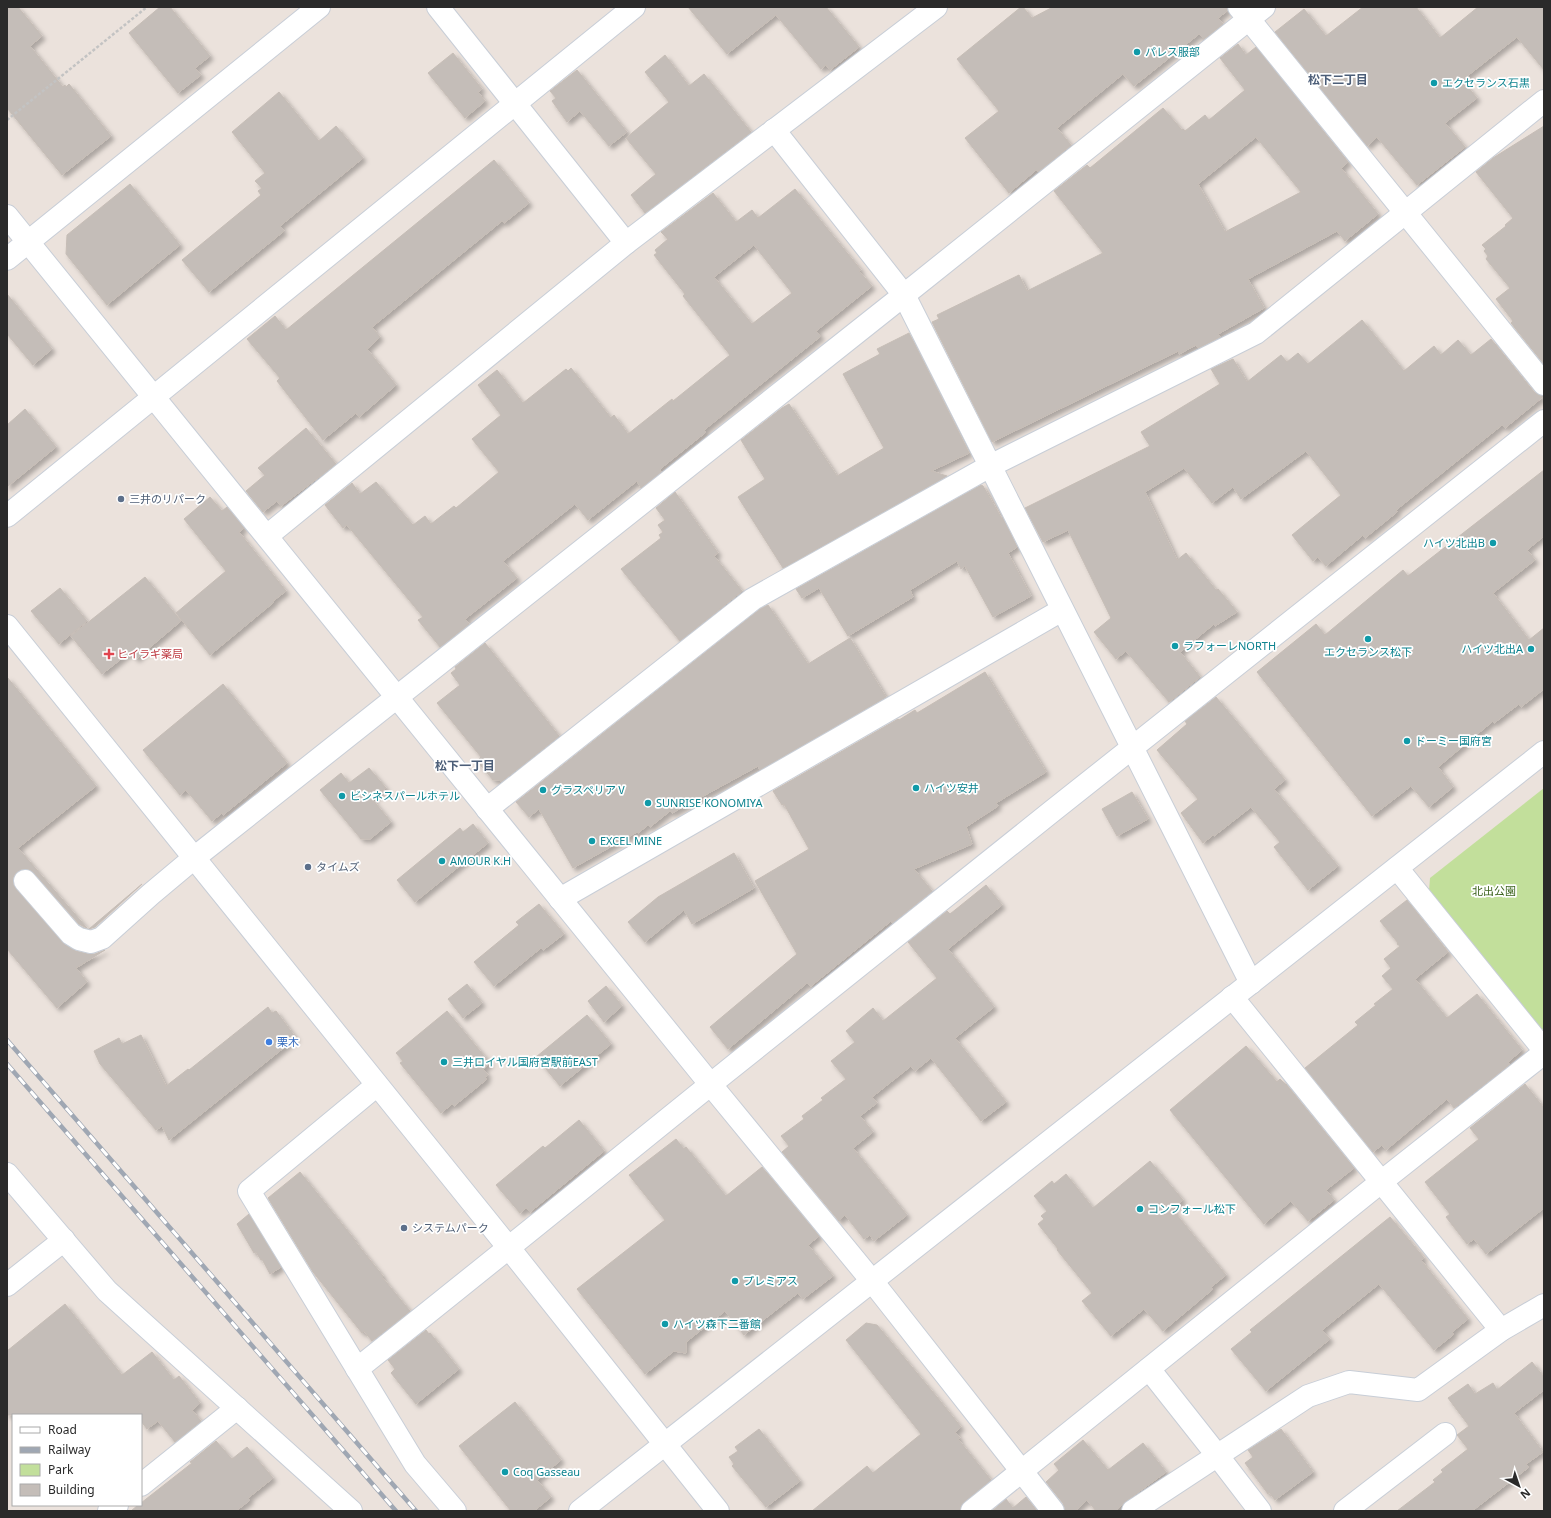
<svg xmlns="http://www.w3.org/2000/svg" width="1551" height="1518" viewBox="0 0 1551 1518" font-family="'Noto Sans','Noto Sans JP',sans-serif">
  <defs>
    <filter id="shadow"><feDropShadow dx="3.5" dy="3.5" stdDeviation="2" flood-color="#0004"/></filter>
  </defs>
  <rect width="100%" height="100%" fill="#ebe2dc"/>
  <!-- green -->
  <path fill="#c2df9b" d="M1544,788v241h-5l-110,-138 1,-13z"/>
  <!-- building -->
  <g fill="#c4bdb8" stroke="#c6bdb6" fill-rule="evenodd" filter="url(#shadow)">
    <path d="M7,7h11l24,29 -12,10 33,41 2,-2 1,2 3,-3 42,52 -49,39 -55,-67z"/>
    <path d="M160,7h10l40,49 -15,12 6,7 -23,18 -49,-60z"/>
    <path d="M688,7h138l33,40 -29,23 -4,-5 -5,4 -45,-54 -49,39z"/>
    <path d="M1021,7h2l9,11 21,-11h174v4l-9,7 5,6 -19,15 -5,-5 -65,52 -11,-12 -66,54 14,17 -33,27 -2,-2 -27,23 -44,-55 34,-27 -42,-52z"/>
    <path d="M1363,7h53l24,31 38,-31h66v63l-27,-33 -55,43 15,18 -32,25 20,24 -48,38 -40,-48 -10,9 -92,-114 29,-23 22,27z"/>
    <path d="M1238,44l8,11 10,-8 92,115 -7,6 37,46 -33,27 -8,-10 -89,48 16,29 -46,26 2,3 -22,11 -2,-3 -17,9 -1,-3 -186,91 -60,-120 7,-3 -2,-4 82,-40 8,16 76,-38 -49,-62 33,-26 3,3 73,-60 19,22 1,-1 2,2 20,-16 4,5 36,-30 -25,-32zM1256,137l45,55 -76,40 -27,-48z"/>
    <path d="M453,53l29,36 -4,3 7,9 -20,17 -37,-45z"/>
    <path d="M665,55l24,31 15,-12 47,58 -106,81 -14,-18 25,-21 -30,-36 43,-36 -24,-30z"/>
    <path d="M577,70l50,62 -18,14 -29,-35 -13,11 -15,-21 4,-3 -6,-7z"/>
    <path d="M279,92l40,49 17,-15 27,32 -83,68 4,5 -75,61 -27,-32 79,-65 -3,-4 4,-3 -7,-7 10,-8 -33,-41z"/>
    <path d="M1544,126v238l-33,-41 2,-2 -17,-22 14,-11 -24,-29 2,-3 -4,-5 2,-2 -4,-4 24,-19 -1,-1 8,-7 -37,-46 17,-14z"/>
    <path d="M494,160l35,43 -25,20 -2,-2 -130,106 8,10 -13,12 29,36 -37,32 -3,-4 -33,27 -46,-59 3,-3 -33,-39 28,-23 11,14z"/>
    <path d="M130,184l50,61 -73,60 -41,-51 1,-19z"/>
    <path d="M795,189l66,81 -2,1 13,15 -56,45 5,5 -117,94 2,2 -46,37 1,3 -20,16 -4,-7 -49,39 -13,-16 -72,57 14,17 -52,41 4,5 -29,23 -22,-27 5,-3 -76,-92 -4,3 -18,-23 27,-22 8,11 16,-12 37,43 12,-9 6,8 23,-18 2,2 43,-36 -27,-33 29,-24 -23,-30 19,-15 26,33 43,-34 2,2 3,-3 40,50 3,-3 14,19 44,-35 1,2 57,-46 -47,-59 2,-2 -31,-39 3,-2 -2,-3 13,-11 -7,-7 52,-39 23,29 16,-12 6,8zM754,245l38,48 -40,31 -38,-47z"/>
    <path d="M7,294l45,55 -19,16 -26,-31z"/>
    <path d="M1362,320l42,51 30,-25 7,9 17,-15 13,15 20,-16 43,53 5,3 5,1 -39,32 -3,-3 -106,85 1,2 -32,26 -2,-3 -37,31 -8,-9 -5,4 -21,-26 49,-40 -35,-44 -65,48 -8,-12 -21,16 -28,-35 -39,24 32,68 9,-7 30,37 2,-1 19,23 -22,14 -1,-2 -34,28 20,25 -31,25 -43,-51 -10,8 -22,-27 17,-14 -43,-88 -25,12 -18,-34 125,-62 -9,-14 79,-48 -9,-15 22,-10 14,23 34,-27 6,7 11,-9 10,11z"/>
    <path d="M909,333l60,120 -38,18 16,5 -164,92 -45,-71 27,-18 -24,-39 41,-32 7,-4 48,72 47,-28 -41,-74 37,-20 -3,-5z"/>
    <path d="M25,409l31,38 -49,40v-62z"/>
    <path d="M306,428l30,36 -55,42 -4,-5 -14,11 -17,-21 19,-16 -7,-7z"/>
    <path d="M1544,470v66l-17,14 8,10 -42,33 36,47 15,-12v61l-23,18 -2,-3 -25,19 -1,-2 -55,46 15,20 -24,20 -18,-21 -39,30 -115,-144 59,-48 9,11 78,-65 5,6z"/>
    <path d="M981,485l2,1 19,33 1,-1 14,29 -9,6 23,43 -38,21 -28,-51 -4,3 -4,-8 -47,29 3,7 -65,39 -29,-48 -17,10 -6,-9z"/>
    <path d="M675,492l43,61 -4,3 28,35 -62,50 -59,-72 40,-31 -2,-3 4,-3 -5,-7 7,-5 -9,-12z"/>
    <path d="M210,497l12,14 5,-4 17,21 -5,4 47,59 -13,10 1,1 -64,53 -34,-42 50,-42 -42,-52z"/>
    <path d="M145,577l36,44 -45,38 -6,-7 -28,22 -31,-38z"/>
    <path d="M60,588l27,33 -28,23 -28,-33z"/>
    <path d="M768,605l40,59 42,-26 36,59 -126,73 -2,-4 -86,47 -2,-2 -20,16 -2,-2 -10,8 -1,-1 -64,36 -34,-59 -10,8 -13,-15 244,-193z"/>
    <path d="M485,643l74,93 -58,46 -2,-2h-6l-16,-19 4,-4 -44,-54 23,-18 -9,-12 5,-4 -1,-2z"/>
    <path d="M985,672l61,100 -50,31 2,3 -32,21 6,17 -58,25 18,22 -40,32 -1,-2 -80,65 -4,-3 -79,66 -18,-22 87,-73 -42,-73 54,-32 -25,-45 -2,1 -9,-14 125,-72 1,1 16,-10 2,3z"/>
    <path d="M7,677l89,109 -78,62 69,80 -8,-4 -45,-51 -5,-4h-7l-5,3 -4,5v7l3,5 48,55 12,7 12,3h7l10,-4 -29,18 11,14 -30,26 -50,-59z"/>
    <path d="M223,684l64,79 -64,52 -1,-2 -10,8 -26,-31 -6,5 -37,-45z"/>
    <path d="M1216,697l69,83 -11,9 64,77 -30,24 -34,-43 6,-5 -29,-35 -37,29 -1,-1 -10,8 -22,-30 17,-14 -41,-49 30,-26 -2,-3z"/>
    <path d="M369,768l17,20 -14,11 19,23 -21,17h-9l-41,-49 21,-17 8,10z"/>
    <path d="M1132,792l16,27 -31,17 -15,-27z"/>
    <path d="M473,824l15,19 -73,59 -18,-22 63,-52 3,4z"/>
    <path d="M734,853l20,35 -62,36 -8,-14 -39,32 -17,-20 30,-25z"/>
    <path d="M142,884l-47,43 -6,2z"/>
    <path d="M986,885l16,20 -54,44 46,58 -39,31 51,64 -25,19 -50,-63 -16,13 -4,-5 -39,31 5,6 -17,13 13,16 -20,16 54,67 -33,26 -4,-6 -6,4 -19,-24 -6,6 -57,-69 7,-6 -8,-10 23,-17 -2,-3 21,-16 -2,-2 25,-19 -15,-18 24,-19 -9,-11 27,-23 10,13 54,-43 -29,-36 39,-31 3,3z"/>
    <path d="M1407,900l41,52 -33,27 32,39 30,-24 45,56 -14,12 2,2 -56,44 -7,-9 -61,51 -4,-5 -9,7 -68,-84 53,-43 -3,-3 21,-17 -2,-1 19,-15 -11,-13 9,-8 -7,-9 16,-13 -3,-2 1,-1 -18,-22z"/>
    <path d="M539,904l25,30 -21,16 -2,-2 -47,38 -20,-24 45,-37 -3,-3z"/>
    <path d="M467,984l15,19 -19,15 -15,-19z"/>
    <path d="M606,986l16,20 -18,16 -16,-21z"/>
    <path d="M268,1007l4,6 4,-2 20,27 -127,102 -7,-14 -6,4 -56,-66 -6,-13 25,-13 3,6 19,-9 25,51 22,-17 1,1z"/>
    <path d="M447,1011l43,52 -7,6 5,6 -3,2 2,2 -33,27 -2,-2 -11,9 -41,-50 3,-2 -7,-8z"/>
    <path d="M587,1015l24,29 -51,42 -24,-29z"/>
    <path d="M1246,1046l31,36 3,-3 5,5h1l68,84 -28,22 8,10 -26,21 -17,-20 -27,23 -94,-114z"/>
    <path d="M1525,1084l19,24v100l-58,46 -12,-15 -7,5 -21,-27 4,-3 -25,-32 54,-43 -9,-11z"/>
    <path d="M579,1120l25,31 -74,61 -4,-4 -6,5 -24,-28 47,-39 2,2z"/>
    <path d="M676,1139l8,10 2,-2 40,49 36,-29 57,69 -11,9 25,31 -30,23 -5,-6 -54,42 -19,-24 -39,31v11l-12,-2 -29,23 -68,-85 88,-69 -36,-45z"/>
    <path d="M1150,1161l33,39 -11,9 54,66 -15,12 2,2 -50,42 -19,-22 -33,27 -29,-35 10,-8 -35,-43 1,-1 -20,-25 6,-5 -3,-3 6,-5 -13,-15 18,-15 2,3 12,-10 27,34z"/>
    <path d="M300,1172l55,68h-1l29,36 -1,1 28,34 -38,30 -8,-10 -2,2 -49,-61 -45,-74z"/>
    <path d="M249,1214l32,53 -11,7 -8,-15 -1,1 -5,-8 -2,1 -17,-29z"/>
    <path d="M1390,1217l34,41 -3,2 47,59 -16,13 2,2 -20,16 -55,-66 -57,46 8,9 -64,52 -35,-42 21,-17 -2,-2z"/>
    <path d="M65,1304l57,71 30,-23 22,28 5,-4 21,27 -8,7 9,11 -26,21 -17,-21 -11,8 -6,-8v-6h-134v-64z"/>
    <path d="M866,1323l11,2 60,72 24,30 -6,5 5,6 -2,1 33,41 -27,22 -3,4 -1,5h-148l55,-45 6,7 48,-39 -75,-94z"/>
    <path d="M426,1330l3,4 1,-1 29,36 -43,35 -25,-31 4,-4 -7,-9z"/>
    <path d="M1532,1362l12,15v13l-30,23 29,39 -17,12 3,3 -57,44h-75l38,-29 -2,-2 10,-8 -2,-2 27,-21 -11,-14 12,-9 -21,-28 20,-14 7,10 18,-11 4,7z"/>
    <path d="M515,1402l46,58 -24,20 14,17 -17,14h-23l-52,-65z"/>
    <path d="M759,1429l41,52 -34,26 -34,-41 2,-2 -5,-7 9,-6 -3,-4z"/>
    <path d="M1281,1429l32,43 -38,28 -6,-8 -1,2 -23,-31 8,-6 -5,-7z"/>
    <path d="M1083,1440l25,30 35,-27 23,29 -40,29 -10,10h-20l-9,-11 -12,11h-10l-2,-8 -17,-21 13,-12 -5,-6z"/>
    <path d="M216,1441l16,18 15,-12 26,31 -25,20 2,2 -14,11h-105l7,-6h3v-2l51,-40 -2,-1z"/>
    <path d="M1026,1497l11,14h-45l14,-12 7,9z"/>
  </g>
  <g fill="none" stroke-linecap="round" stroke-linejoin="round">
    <!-- minor casing -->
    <g stroke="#c8ced7" stroke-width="24">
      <g id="minor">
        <path d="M438,7l188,236"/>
        <path d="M1239,7l305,377"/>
        <path d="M774,130l130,165 347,688"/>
        <path d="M7,216l704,869 161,196 181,230"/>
        <path d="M7,259l312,-252"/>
        <path d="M7,516l627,-509"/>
        <path d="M267,536l359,-293 310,-236"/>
        <path d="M7,626l502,622 209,263"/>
        <path d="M487,809l266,-210 237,-133 266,-133 288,-232"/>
        <path d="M1397,868l147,182"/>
        <path d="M25,881l46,53 8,5 12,3 11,-4 49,-44 43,-36 710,-563 360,-288"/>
        <path d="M560,899l502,-289"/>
        <path d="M1232,997l269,333"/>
        <path d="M377,1085l-128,106 166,273 40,47"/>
        <path d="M7,1174l100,117 244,220"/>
        <path d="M7,1285l57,-45"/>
        <path d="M357,1369c124,-98 246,-198 369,-297 272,-218 544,-435 818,-651"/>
        <path d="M1149,1369l68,86 43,56"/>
        <path d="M141,1485l96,-77"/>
        <path d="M109,1511l8,-6"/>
        <path d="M580,1511l964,-759"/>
        <path d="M972,1511l409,-329 163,-129"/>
        <path d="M1133,1511l175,-115 41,-14 69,8 83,-60 43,-25"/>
        <path d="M1345,1511l100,-77"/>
      </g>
    </g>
    <!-- path -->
    <path stroke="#c3c3c3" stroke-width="2.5" stroke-dasharray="3 2" stroke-linecap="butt" d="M7,120l140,-113"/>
    <!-- minor -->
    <use href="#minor" stroke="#fff" stroke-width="22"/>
    <!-- rail casing -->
    <g stroke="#9fa7b3" stroke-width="4.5">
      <g id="rail">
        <path d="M7,1040l409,471"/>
        <path d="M7,1064l389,447"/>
      </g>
    </g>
    <!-- rail -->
    <use href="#rail" stroke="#fff" stroke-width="3" stroke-dasharray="9" stroke-linecap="butt"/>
  </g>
  <!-- markers -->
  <g fill="#0f9aa8" stroke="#fff" stroke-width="1.5">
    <circle cx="1137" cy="52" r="4"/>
    <circle cx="1434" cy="83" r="4"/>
    <circle cx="1493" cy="543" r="4"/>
    <circle cx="1368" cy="639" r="4"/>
    <circle cx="1175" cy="646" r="4"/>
    <circle cx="1531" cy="649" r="4"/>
    <circle cx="1407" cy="741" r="4"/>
    <circle cx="916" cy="788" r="4"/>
    <circle cx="543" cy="790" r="4"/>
    <circle cx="342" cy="796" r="4"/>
    <circle cx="648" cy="803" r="4"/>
    <circle cx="592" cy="841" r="4"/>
    <circle cx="442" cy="861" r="4"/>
    <circle cx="444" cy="1062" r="4"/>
    <circle cx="1140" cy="1209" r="4"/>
    <circle cx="735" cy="1281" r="4"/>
    <circle cx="665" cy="1324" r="4"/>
    <circle cx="505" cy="1472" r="4"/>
  </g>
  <g fill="#5c6f8a" stroke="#fff" stroke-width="1.5">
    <circle cx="121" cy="499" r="4"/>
    <circle cx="308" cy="867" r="4"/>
    <circle cx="404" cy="1228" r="4"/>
  </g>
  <path fill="#e0444e" stroke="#fff" stroke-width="1.5" d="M107 648h4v4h4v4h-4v4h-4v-4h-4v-4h4z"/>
  <circle fill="#3f7fe0" stroke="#fff" stroke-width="1.5" cx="269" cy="1042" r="4"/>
  <g text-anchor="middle" stroke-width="3.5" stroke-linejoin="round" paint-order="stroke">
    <!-- culture labels -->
    <g font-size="11" fill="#0d838f" stroke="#fff" text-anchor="start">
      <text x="1145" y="56">パレス服部</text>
      <text x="1442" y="87">エクセランス石黒</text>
      <text x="1485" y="547" text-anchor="end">ハイツ北出B</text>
      <text x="1183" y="650">ラフォーレNORTH</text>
      <text x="1523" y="653" text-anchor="end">ハイツ北出A</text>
      <text x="1368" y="656" text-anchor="middle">エクセランス松下</text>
      <text x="1415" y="745">ドーミー国府宮</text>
      <text x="924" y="792">ハイツ安井</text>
      <text x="551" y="794">グラスペリアⅤ</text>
      <text x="350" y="800">ビシネスパールホテル</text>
      <text x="656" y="807">SUNRISE KONOMIYA</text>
      <text x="600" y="845">EXCEL MINE</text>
      <text x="450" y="865">AMOUR K.H</text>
      <text x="452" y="1066">三井ロイヤル国府宮駅前EAST</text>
      <text x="1148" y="1213">コンフォール松下</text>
      <text x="743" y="1285">プレミアス</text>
      <text x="673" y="1328">ハイツ森下二番館</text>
      <text x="513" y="1476">Coq Gasseau</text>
    </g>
    <!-- service labels -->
    <g font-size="11" fill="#4e5e75" stroke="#fff" text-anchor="start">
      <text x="129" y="503">三井のリパーク</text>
      <text x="316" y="871">タイムズ</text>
      <text x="412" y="1232">システムパーク</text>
    </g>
    <!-- health labels -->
    <g font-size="11" fill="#be3a42" stroke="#fff" text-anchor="start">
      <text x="117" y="658">ヒイラギ薬局</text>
    </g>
    <!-- park labels -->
    <g font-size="11" fill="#3c631d" stroke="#fff">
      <text x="1494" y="895">北出公園</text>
    </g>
    <!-- shop labels -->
    <g font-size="11" fill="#366cbe" stroke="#fff" text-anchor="start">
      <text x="277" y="1046">栗木</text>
    </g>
    <!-- neighbourhood labels -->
    <g font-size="12" font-weight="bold" fill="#4c5e78" stroke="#fff">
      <text x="1338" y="84">松下二丁目</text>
      <text x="465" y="770">松下一丁目</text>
    </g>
  </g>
  <!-- border -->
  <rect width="1551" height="1518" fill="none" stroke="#2a2a2a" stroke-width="16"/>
  <!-- legend -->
  <rect x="12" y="1414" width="130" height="92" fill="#ffffff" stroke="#aaaaaa"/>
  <rect x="20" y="1427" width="20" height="6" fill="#ffffff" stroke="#aaaaaa"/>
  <text x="48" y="1434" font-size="12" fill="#2a2a2a">Road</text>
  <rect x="20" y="1447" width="20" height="6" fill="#9fa7b3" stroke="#aaaaaa"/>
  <text x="48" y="1454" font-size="12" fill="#2a2a2a">Railway</text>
  <rect x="20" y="1464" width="20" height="12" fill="#c2df9b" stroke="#aaaaaa"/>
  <text x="48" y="1474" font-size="12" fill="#2a2a2a">Park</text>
  <rect x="20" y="1484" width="20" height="12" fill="#c4bdb8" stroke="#aaaaaa"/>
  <text x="48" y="1494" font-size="12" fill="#2a2a2a">Building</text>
  <!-- north arrow -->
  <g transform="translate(1519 1486) rotate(140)" stroke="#ffffff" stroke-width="3" paint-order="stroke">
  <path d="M0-3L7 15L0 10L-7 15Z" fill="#2a2a2a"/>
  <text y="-6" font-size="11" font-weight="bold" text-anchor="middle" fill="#2a2a2a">N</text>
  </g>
</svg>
